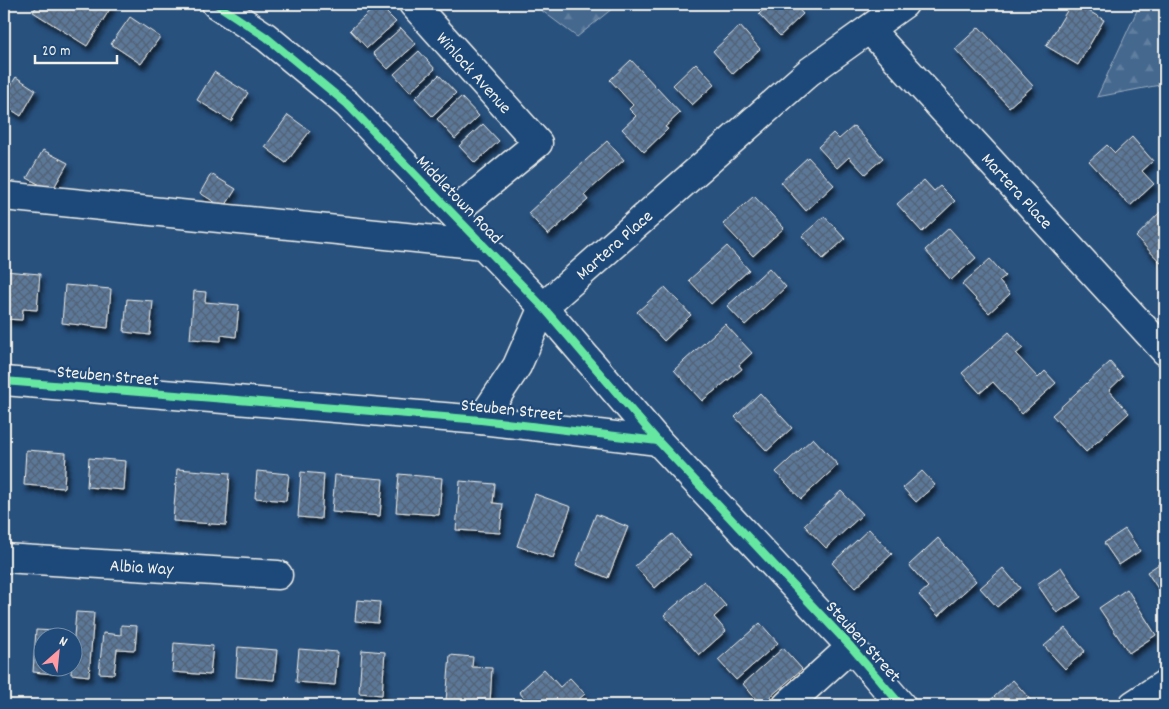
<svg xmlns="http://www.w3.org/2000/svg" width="1169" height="709" viewBox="0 0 1169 709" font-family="Dekko,sans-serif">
  <defs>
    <pattern id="forest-firs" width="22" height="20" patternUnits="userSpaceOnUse" patternTransform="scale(1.25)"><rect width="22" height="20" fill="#45688e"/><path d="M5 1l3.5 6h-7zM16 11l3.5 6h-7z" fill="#607e9e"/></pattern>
    <pattern id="building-cross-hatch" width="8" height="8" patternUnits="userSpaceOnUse" patternTransform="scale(1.25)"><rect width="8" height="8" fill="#5b7899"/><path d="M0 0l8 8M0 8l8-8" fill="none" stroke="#536274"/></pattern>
    <filter id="shadow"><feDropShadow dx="3" dy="5.5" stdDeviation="2.5" flood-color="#0009"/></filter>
  </defs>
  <rect width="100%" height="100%" fill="#28517e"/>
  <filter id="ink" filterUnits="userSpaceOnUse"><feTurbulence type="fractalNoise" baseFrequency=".02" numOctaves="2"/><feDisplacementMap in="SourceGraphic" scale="10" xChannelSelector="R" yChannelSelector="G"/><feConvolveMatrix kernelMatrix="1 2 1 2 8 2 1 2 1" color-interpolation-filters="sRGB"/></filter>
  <g filter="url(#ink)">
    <!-- forest -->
    <g fill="url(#forest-firs)" stroke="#9cacbb">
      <path d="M533,4h85l-41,33z"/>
      <path d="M1140,4h25v80l-68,13z"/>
    </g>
    <!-- building -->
    <g fill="url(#building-cross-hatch)" stroke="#f4f1e8" filter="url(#shadow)">
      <path d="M38,4h75l-26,42 -54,-34z"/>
      <path d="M378,4l18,18 -29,26 -17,-18z"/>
      <path d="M770,4h24l9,10 -23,22 -21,-22z"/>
      <path d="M1071,4h6l27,16 -26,45 -32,-19z"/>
      <path d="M130,17l30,20 -19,27 -30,-20z"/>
      <path d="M740,26l20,23 -27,25 -20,-23z"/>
      <path d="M979,27l54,59 -24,21 -54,-58z"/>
      <path d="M401,28l15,16 -28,25 -15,-16z"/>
      <path d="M419,51l16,18 -25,23 -16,-18z"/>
      <path d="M631,60l49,53 -15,14 3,2 -24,23 -22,-23 14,-13 -7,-7 4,-4 -23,-25z"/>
      <path d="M696,63l19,21 -23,21 -19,-20z"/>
      <path d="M214,72l34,21 -17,28 -34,-21z"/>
      <path d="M439,75l17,18 -24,23 -17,-18z"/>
      <path d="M16,77l20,13 -15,26 -17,-11v-9z"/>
      <path d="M461,97l18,19 -24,23 -18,-20z"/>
      <path d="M288,115l22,16 -24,32 -21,-16z"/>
      <path d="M483,124l16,17 -24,22 -16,-17z"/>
      <path d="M854,126l29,32 -18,16 -16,-17 -12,11 -19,-21 15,-14 6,6z"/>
      <path d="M1132,137l21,24 -11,10 12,13 -24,22 -41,-45 18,-16 8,8z"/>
      <path d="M607,141l17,19 -40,35 4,5 -40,35 -20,-22z"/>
      <path d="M43,150l25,13 -16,28 -25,-13z"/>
      <path d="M808,157l26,28 -28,26 -25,-29z"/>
      <path d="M211,174l25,15 -12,19 -24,-15z"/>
      <path d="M924,180l10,11 6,-5 15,15 -33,31 -25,-28z"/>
      <path d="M754,196l30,32 -31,28 -30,-32z"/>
      <path d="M1161,211l3,3 1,-2v55l-29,-30z"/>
      <path d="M824,216l21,23 -22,20 -21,-23z"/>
      <path d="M949,228l27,30 -25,22 -26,-30z"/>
      <path d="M727,246l22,24 -38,34 -22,-24z"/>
      <path d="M990,259l15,17 -6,5 11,13 -21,19 -27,-29z"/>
      <path d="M769,268l17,19 -41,38 -18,-19z"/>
      <path d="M4,271l36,3 -3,36 -14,-1 -1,11 -18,-1z"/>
      <path d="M65,285l46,4 -3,39 -46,-5z"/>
      <path d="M665,287l26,28 -27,26 -27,-29z"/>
      <path d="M194,291l12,1 -1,10 34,3 -3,32 -15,-2v6l-31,-2z"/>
      <path d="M127,299l26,2 -3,34 -26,-3z"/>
      <path d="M725,324l27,29 -13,12 3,4 -40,32 -28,-31z"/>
      <path d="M1009,332l14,16 -7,6 22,24 7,-7 11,12 -34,31 -29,-32 -13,11 -18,-20z"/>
      <path d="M1110,362l13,15 -14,13 20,23 -43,39 -34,-37z"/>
      <path d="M760,393l32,35 -25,23 -32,-34z"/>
      <path d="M813,438l25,27 -37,34 -25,-27z"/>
      <path d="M26,450l40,3 -2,35 -40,-3z"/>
      <path d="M89,458l37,3 -2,29 -37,-3z"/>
      <path d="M177,469l53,4 -4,52 -53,-4z"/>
      <path d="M257,471l32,3 -3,27 -31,-3z"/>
      <path d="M922,471l13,14 -19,17 -13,-14z"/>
      <path d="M301,472l23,2 -3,45 -23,-2z"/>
      <path d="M399,474l43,4 -3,37 -43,-3z"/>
      <path d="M335,475l48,4 -3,37 -48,-4z"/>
      <path d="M460,481l35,3 -2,19 10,1 -3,29 -44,-3z"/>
      <path d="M841,491l22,23 -37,34 -22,-23z"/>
      <path d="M535,494l36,13 -18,51 -36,-12z"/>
      <path d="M596,514l32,13 -20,51 -32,-13z"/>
      <path d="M869,529l23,25 -37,34 -23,-25z"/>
      <path d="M1125,529l15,22 -21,14 -15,-22z"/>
      <path d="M672,534l19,22 -36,32 -20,-22z"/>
      <path d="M938,538l38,43 -38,35 -19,-21 9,-8 -19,-22z"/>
      <path d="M1165,560v39l-18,-27z"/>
      <path d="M1061,567l20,30 -24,16 -20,-29z"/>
      <path d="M1003,568l17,20 -23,19 -17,-19z"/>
      <path d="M704,581l22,25 -12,11 12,14 -27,24 -35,-40z"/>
      <path d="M1127,589l29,46 -27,18 -30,-45z"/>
      <path d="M357,600l23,2 -2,21 -23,-2z"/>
      <path d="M76,612l18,1 -5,63 -18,-2z"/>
      <path d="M760,623l18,20 -42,37 -18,-20z"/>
      <path d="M121,625l16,1 -2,24 -18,-1 -3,25 -15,-1 4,-40 18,2z"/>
      <path d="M1065,628l20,23 -20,18 -21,-23z"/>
      <path d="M36,630l21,1v5h-15v30h13l-1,8 -21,-2z"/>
      <path d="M174,643l39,3 -3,29 -38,-3z"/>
      <path d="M238,647l39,3 -3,30 -38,-3z"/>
      <path d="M783,648l19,21 -41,36 -18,-21z"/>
      <path d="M299,649l39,3 -3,33 -39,-3z"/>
      <path d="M362,650l23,2 -3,43 -23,-2z"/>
      <path d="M450,655l23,2 -1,10 20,1 -2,36 -44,-3z"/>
      <path d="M544,669l16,18 10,-9 15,16 -13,11h-42l-11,-13z"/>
      <path d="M1013,680l22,25h-50z"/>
    </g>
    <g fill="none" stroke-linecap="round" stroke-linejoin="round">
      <!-- minor casing -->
      <g stroke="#f4f1e8" stroke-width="31">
        <g id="minor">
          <path d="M216,4l50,33 81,67 196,203 115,134 193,206 50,58"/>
          <path id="s1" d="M413,4l125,139 -85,70"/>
          <path id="s2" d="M870,30l295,321"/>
          <path d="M4,196l480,49"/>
          <path d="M4,381l477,39 177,21"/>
          <path id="s3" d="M481,420l36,-54 26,-59 266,-235 95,-68"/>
          <path id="s4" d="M4,558l274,17"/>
          <path d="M787,705l64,-58"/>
          <path d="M1133,705l32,-21"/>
        </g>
      </g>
      <!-- minor -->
      <use href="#minor" stroke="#1f4a7a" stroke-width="28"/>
      <!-- cycleway casing -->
      <g stroke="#1f4a7a" stroke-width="11">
        <g id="cycleway">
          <path d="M216,4l50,33 81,67 196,203 115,134 193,206 50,58"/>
          <path d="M4,381l477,39 177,21"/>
        </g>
      </g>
      <!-- cycleway -->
      <use href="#cycleway" stroke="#66e7a1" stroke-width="8"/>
    </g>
  </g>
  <g text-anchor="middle" stroke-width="4.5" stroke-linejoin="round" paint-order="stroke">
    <!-- street labels -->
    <g font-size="18" fill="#f4f1e8" stroke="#1f4a7a">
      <text dy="6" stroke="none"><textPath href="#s1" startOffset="92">Winlock Avenue</textPath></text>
      <text dy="6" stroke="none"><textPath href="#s2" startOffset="218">Martera Place</textPath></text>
      <text transform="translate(460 199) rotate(46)" y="6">Middletown Road</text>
      <text dy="6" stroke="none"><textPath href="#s3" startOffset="224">Martera Place</textPath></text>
      <text transform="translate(108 375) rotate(5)" y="6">Steuben Street</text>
      <text transform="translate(512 409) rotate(6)" y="6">Steuben Street</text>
      <text dy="6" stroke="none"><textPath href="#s4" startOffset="138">Albia Way</textPath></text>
      <text transform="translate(864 641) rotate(48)" y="6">Steuben Street</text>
    </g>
  </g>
  <!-- margin -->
  <rect width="1169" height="709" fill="none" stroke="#1f4a7a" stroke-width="20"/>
  <rect x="10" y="10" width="1149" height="689" fill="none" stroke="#f4f1e8" stroke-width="2" filter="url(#ink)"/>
  <!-- north arrow -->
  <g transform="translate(58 652) rotate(27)"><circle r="24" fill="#1f4a7a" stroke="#748da6"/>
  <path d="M0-4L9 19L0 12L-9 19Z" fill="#ff9aa2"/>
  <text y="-8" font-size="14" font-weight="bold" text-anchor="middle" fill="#f4f1e8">N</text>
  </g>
  <!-- scale -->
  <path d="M35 55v8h82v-8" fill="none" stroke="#f4f1e8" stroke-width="2.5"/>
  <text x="42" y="55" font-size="15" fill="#f4f1e8" stroke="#1f4a7a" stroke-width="4" paint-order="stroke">20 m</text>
</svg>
